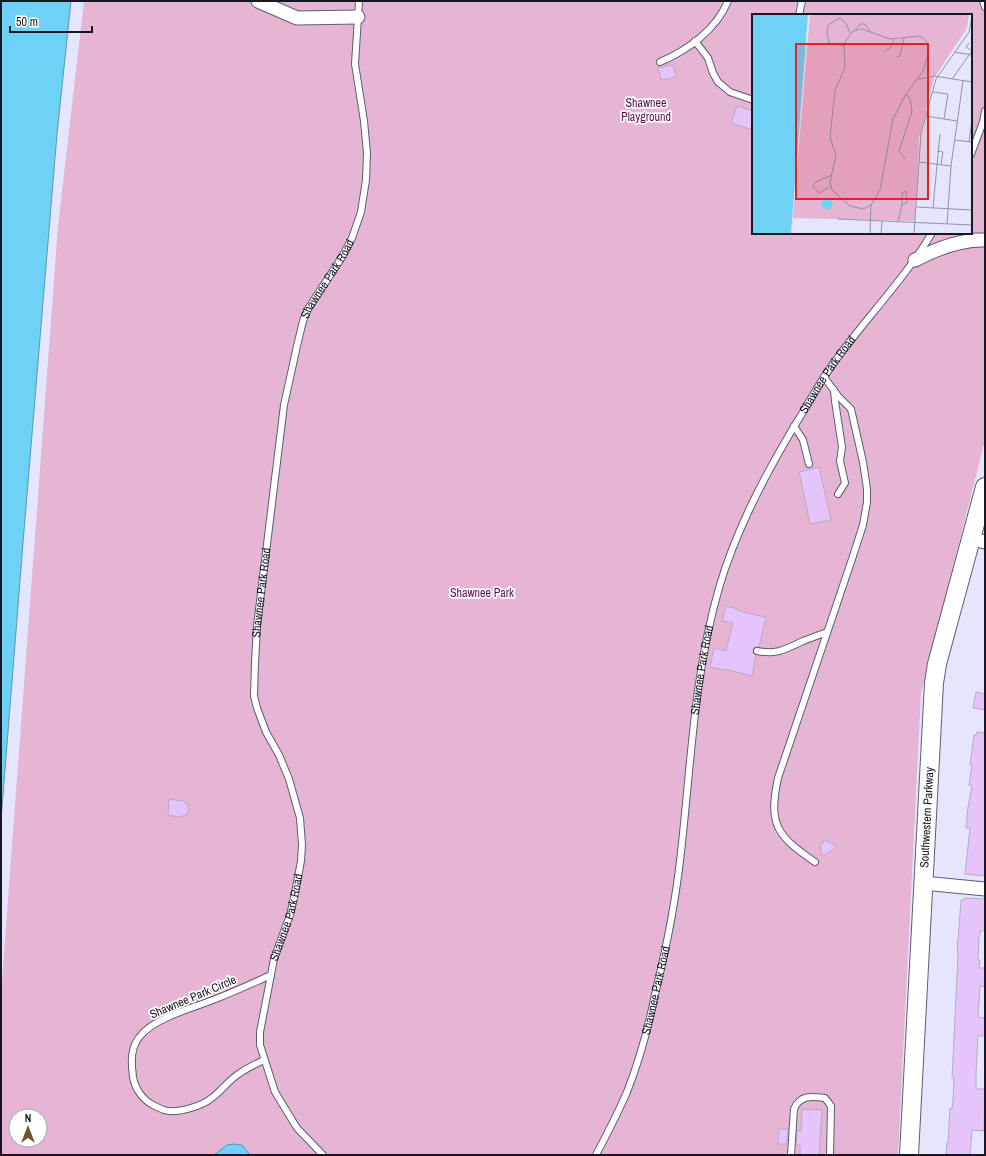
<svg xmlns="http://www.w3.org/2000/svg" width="986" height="1156" viewBox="0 0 986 1156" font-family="'Archivo Narrow',sans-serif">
  <rect width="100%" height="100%" fill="#e5e6fe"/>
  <!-- green -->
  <path fill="#e6b5d4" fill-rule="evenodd" d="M84,1h901v439l-64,254 -23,461h-897v-161l57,-768zM753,15h218v218h-218zM16,1116h24v24h-24z"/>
  <!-- water -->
  <g fill="#70d1f6" stroke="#5599b6">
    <path d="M1,1h70l-14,133 -34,409 -22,277z"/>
    <path d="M234,1144l8,1 8,10h-36l13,-10z"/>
  </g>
  <!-- building -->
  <g fill="#e5c3fb" stroke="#b9aac4">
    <path d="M673,65l3,12 -15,3 -3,-12z"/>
    <path d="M737,106l16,5v19l-22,-7z"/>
    <path d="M819,467l12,53 -21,4 -11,-52z"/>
    <path d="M726,606l12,3v2l28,6 -7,30h-4l-2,3v3l3,2 -4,21 -28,-7 -1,1 -13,-3 4,-19 12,3 7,-28 -11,-2z"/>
    <path d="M976,692l9,2v16l-12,-2z"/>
    <path d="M977,732l8,1v143l-20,-2 5,-46h-4l2,-21 4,-21 -3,-1 3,-20h-2l4,-30h2z"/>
    <path d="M169,799l13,2 6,3 1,5 -3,6 -7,2 -11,-2z"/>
    <path d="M824,840l12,5 -3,5 -11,6 -2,-12 3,-1z"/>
    <path d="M964,898l21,1v32h-5v5h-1l-1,24h2l-1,8h6v19l-5,-1 -2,31 7,1v18h-7l-2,37v16h9l-1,42 -12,-1 -2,25h-24l1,-12h1l2,-35 2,1 1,-9 1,-22h-2l6,-122 -1,-15h1l3,-41h3z"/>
    <path d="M802,1109l20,1 -3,45h-19v-10h-4l1,-15 4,1z"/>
    <path d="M779,1129h9l-1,15h-9z"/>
  </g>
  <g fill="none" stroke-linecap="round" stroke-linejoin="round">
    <!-- lane casing -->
    <g stroke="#5b5c75" stroke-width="8">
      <g id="lane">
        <path d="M983,1l2,6"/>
        <path d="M799,15l3,-14"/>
        <path d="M695,41l13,17 5,15 5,9 12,10 23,8"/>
        <path d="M660,62c28,-12 56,-32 68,-61"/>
        <path d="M971,154l12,-32 2,-11"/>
        <path d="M834,390l1,11 7,46 -2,14 5,22 -7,11"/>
        <path d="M794,426l9,14 6,24"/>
        <path d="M757,651c20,4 29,-2 46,-10 8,-3 16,-6 24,-9"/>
        <path d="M815,862c-38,-26 -47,-37 -37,-84l74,-219 11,-34 4,-23v-13l-4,-27 -12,-53 -13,-13 -14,-19"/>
        <path d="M264,1060c-8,4 -17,8 -24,13 -10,6 -18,17 -27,24 -10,9 -36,17 -49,13 -3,-1 -7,-3 -11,-5 -10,-5 -18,-16 -20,-28 -2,-15 -3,-31 9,-43 15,-17 54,-27 76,-36 18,-7 35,-15 53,-23"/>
        <path id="s1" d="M323,1155l-26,-27 -22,-36 -15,-47v-13l14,-73 16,-44 5,-22 6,-32 1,-16 -2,-27 -11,-39 -10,-24 -13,-23 -9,-24 -3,-12 1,-33 2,-37 27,-221 13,-59 6,-25 5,-12 34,-52 10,-19 9,-26 5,-32 1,-27 -3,-32 -9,-57 4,-63"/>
        <path id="s2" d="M596,1155c11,-21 22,-42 31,-63 13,-33 22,-67 29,-102 11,-45 20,-91 25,-138 10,-88 13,-178 38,-264 18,-62 50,-121 84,-176 11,-19 22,-38 35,-55 31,-42 67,-79 94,-124"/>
        <path d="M791,1155l3,-46c6,-14 17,-13 31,-11l6,8 -1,49"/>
      </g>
    </g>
    <!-- street casing -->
    <g stroke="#5b5c75" stroke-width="15">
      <g id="street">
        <path d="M258,1l39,17 61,-1"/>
        <path d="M915,260c21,-11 45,-21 70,-20"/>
        <path d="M971,539l14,3"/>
        <path d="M923,883l62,6"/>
      </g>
    </g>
    <!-- secondary casing -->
    <g stroke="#5b5c75" stroke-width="20">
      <g id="secondary">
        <path id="s3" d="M909,1155l25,-472 3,-19 48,-177"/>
      </g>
    </g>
    <!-- lane -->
    <use href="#lane" stroke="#fff" stroke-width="6"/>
    <!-- street -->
    <use href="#street" stroke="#fff" stroke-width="13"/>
    <!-- secondary -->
    <use href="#secondary" stroke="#fff" stroke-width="18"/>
  </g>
  <g text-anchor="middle" stroke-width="3.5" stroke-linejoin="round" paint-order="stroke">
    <!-- park labels -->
    <g font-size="12" fill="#630d4d" stroke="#fff">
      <text x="646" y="107">Shawnee<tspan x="646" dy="14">Playground</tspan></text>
      <text x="482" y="597">Shawnee Park</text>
    </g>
    <!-- street labels -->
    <g font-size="12" fill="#161721" stroke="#fff">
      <text dy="4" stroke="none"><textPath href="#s1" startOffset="920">Shawnee Park Road</textPath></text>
      <text dy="4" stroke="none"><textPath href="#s2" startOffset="824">Shawnee Park Road</textPath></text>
      <text dy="4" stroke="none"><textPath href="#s1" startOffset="596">Shawnee Park Road</textPath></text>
      <text dy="4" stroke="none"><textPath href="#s2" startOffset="500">Shawnee Park Road</textPath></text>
      <text dy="4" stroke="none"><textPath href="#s3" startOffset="338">Southwestern Parkway</textPath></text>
      <text dy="4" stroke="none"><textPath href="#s1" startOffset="260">Shawnee Park Road</textPath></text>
      <text dy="4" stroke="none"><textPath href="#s2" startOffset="176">Shawnee Park Road</textPath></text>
      <text transform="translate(193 997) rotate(-23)" y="4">Shawnee Park Circle</text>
    </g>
  </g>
  <!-- overview -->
  <g transform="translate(752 14)">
    <rect width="220" height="220" fill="#e5e6fe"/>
    <path d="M58,0h159l-2,14 -33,50 -15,59 -4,84 -122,-3z" fill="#e6b5d4"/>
    <path d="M0,0h56l-17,220h-39zM69.5 190a5.5 5.5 0 1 1 11 0a5.5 5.5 0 1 1-11 0Z" fill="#70d1f6"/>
    <path fill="none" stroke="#9293a6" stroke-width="1" d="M110,15l28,10 30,-3 7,6 2,9 -6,20 -17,23 -13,25 -13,71 -9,15 -8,4 -13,-3 -18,-16 -2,-8 6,-27 -6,-18 5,-47 10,-22 -1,-25 9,-12zM104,16l4,-6h5l5,7M217,29l-3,4 6,4M92,32l-15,-3 -2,-9 1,-9 12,-7 6,5 4,10M132,38l8,-6 2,-7M202,38l18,3M145,43l3,-1 4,-18M167,65l15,-3 38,6M200,65l20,-28M181,78l15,2 -4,25M174,102l31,5M202,126l18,2M217,128l3,-22M185,137l6,1 -2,12M153,145l-6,-8 13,-40 -2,-12 -4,-5M167,148l32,4M79,172l-12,7 -6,-7 3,-4 16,-7M165,193l55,3M181,194l7,-74M86,205l134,6M146,208l4,-17 5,-3 -1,-11 -4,2v12M195,210l4,-58 12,-85M118,220l1,-29M129,220l1,-13M162,220l7,-101 15,-54 33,-47 3,-15"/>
    <path fill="#d62828" fill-opacity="0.15" stroke="#d62828" stroke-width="2" d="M44,30h132v155h-132z"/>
    <rect width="220" height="220" fill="none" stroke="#161721" stroke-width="2"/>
  </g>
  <!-- border -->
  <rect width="986" height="1156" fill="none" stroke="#161721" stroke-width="4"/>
  <!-- north arrow -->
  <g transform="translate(28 1128)"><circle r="19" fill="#ffffff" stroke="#a2a2a6"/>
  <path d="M0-3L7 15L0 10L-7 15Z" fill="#75522b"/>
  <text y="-6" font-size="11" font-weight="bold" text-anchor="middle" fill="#161721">N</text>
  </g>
  <!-- scale -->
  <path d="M10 26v6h82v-6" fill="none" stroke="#161721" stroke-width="2"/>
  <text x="16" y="26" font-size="12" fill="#161721" stroke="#ffffff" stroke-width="3" paint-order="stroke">50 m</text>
</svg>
